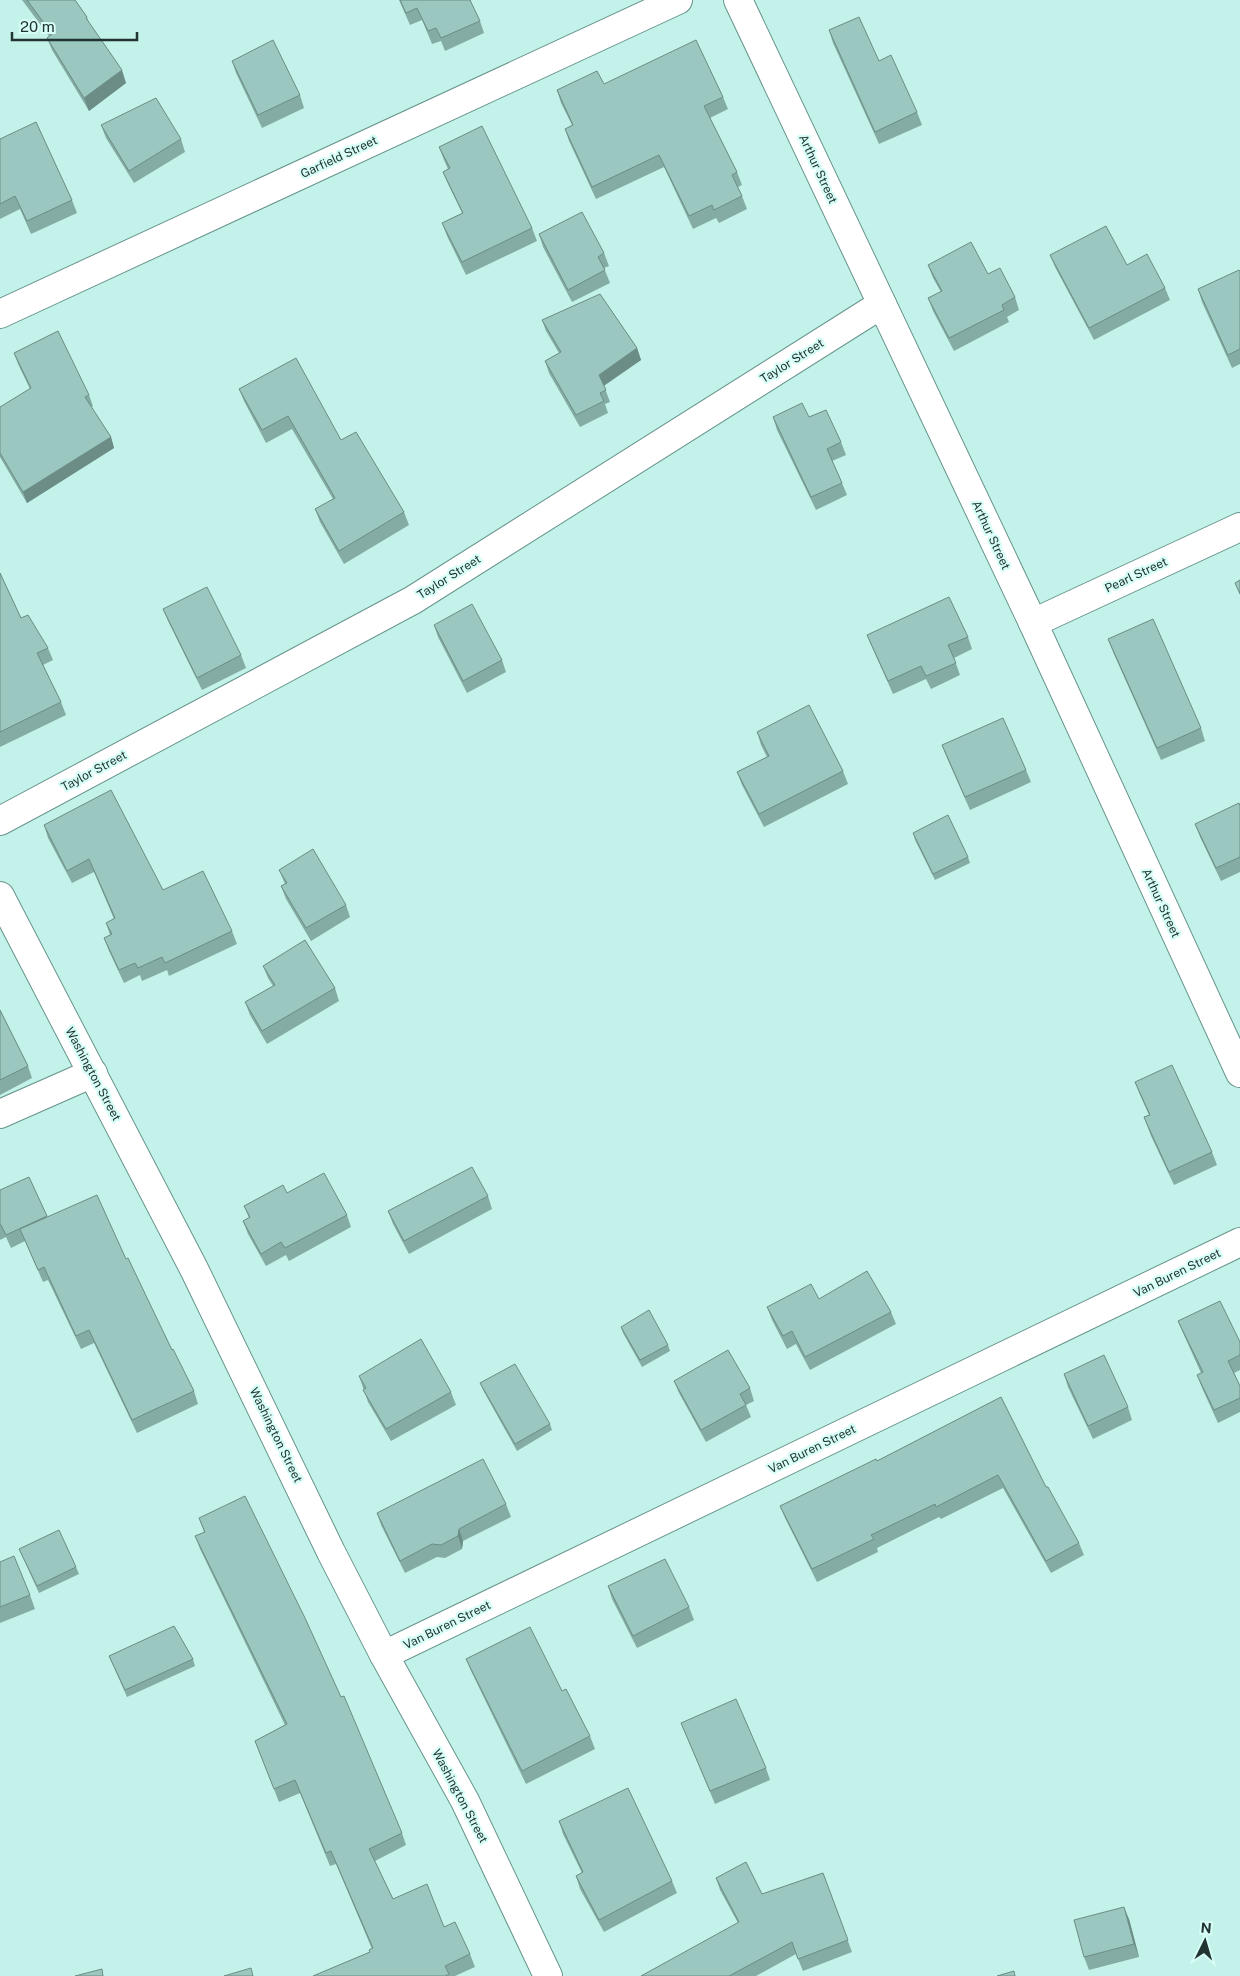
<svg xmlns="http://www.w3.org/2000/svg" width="1240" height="1976" viewBox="0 0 1240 1976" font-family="'Public Sans',sans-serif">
  <rect width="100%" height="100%" fill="#c3f2ea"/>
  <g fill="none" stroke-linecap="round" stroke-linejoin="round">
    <!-- minor casing -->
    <g stroke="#67948d" stroke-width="30">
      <g id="minor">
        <path d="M738,0l295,623 207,450"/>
        <path d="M0,314l678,-314"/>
        <path d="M1033,623l207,-96"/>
        <path d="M0,821l413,-221 469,-296"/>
        <path d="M0,1114l93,-41"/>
        <path d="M384,1655l856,-413"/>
      </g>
    </g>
    <!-- tertiary casing -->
    <g stroke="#67948d" stroke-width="30">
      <path id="tertiary" d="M0,896l194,373 137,283 53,103 81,146 83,175"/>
    </g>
    <!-- minor -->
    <use href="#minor" stroke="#fff" stroke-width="28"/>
    <!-- tertiary -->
    <use href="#tertiary" stroke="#fff" stroke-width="28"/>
  </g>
  <!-- wall -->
  <g fill="#84aca5">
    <path d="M22,0h53l12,17 2,6 37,60 -37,28 -37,-61 -5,-12 2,-2z"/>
    <path d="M399,0h71l10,21 4,12 -39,18 -4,-10 -9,3 -10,-24 -12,5z"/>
    <path d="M829,30l50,31 38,51 5,13 -43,19 -46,-101z"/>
    <path d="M232,61l68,34 4,13 -42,20 -26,-55z"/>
    <path d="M604,84l119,13 5,12 -18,9 27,54 5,13 -4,2 4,9 5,13 -28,14 -3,-5 -23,11 -29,-62 -68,32 -27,-58 -4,-12 7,-4 -11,-22 -4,-13z"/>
    <path d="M101,125l80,14 4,13 -51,31 -28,-45z"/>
    <path d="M0,139l72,61 5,13 -46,21 -11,-25 -20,10z"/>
    <path d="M439,147l93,81 5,13 -71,34 -19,-39 -5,-13 20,-10 -14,-29 -5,-12 5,-3 -4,-9z"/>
    <path d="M539,234l65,19 5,13 -5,2 6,15 -38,19 -29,-55z"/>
    <path d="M1050,255l77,10 38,23 5,12 -76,40 -39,-73z"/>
    <path d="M928,265l60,9 27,23 4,13 -12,7 2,5 -55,29 -21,-40 -5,-13 13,-6 -8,-14z"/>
    <path d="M1240,271v93l-8,4 -30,-66 -4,-13z"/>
    <path d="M542,320l95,28 4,12 -37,26 6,16 -5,2 3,9 -28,14 -31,-54 -4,-12 14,-8 -13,-22z"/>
    <path d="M14,353l75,42 4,11 -2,1 20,30 3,11 -87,55 -27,-46v-50l30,-18 -12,-25z"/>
    <path d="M239,389l102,51 63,72 5,13 -65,39 -24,-42 -5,-13 18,-10 -41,-70 -26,14 -22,-42z"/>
    <path d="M773,417h36l32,25 5,13 -14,6 10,22 5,12 -31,15 -39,-80z"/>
    <path d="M0,573l21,45 27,30 5,12 -10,5 18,37 5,13 -66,32z"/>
    <path d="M163,609l78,46 5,13 -44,22 -34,-69z"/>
    <path d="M434,625l68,35 4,12 -39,21 -29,-56z"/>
    <path d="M867,635l101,2 4,12 -18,9 6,17 -29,14 -5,-10 -33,15 -21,-47z"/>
    <path d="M1108,639l93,89 4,13 -44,19 -48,-108z"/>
    <path d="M757,732l86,39 5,13 -84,43 -22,-42 -5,-13 30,-15 -6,-12z"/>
    <path d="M942,745l84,25 5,12 -61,28 -23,-52z"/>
    <path d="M1240,806v66l-19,9 -21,-44 -5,-13z"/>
    <path d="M44,825l119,65 69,41 5,13 -68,32 -2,-6 -25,11 -2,-6 -16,8 -15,-32 -5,-13 6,-3 -4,-12 8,-4 -20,-47 -22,11 -24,-45z"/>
    <path d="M913,833l55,24 2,6 -35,17 -20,-40z"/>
    <path d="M279,870l67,35 4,12 -39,24 -25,-42 -5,-13 4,-2z"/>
    <path d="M263,966l72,22 4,13 -72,43 -17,-29 -5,-13 28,-16 -5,-8z"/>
    <path d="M0,1010l28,56 4,12 -32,17z"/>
    <path d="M1135,1082l77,70 5,13 -43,20 -23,-49 -7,-19 5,-2 -9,-20z"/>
    <path d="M0,1190l47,27 79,42 46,91 22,41 4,13 -61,29 -43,-90 -13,6 -33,-69 -5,2 -18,-41 -14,7 -5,-11 -6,3z"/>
    <path d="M287,1193l60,22 4,12 -62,34 -3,-6 -20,11 -18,-32 -5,-13 6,-3 -5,-12z"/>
    <path d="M488,1196l4,13 -83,45 -16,-30 -5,-13z"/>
    <path d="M819,1299l72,13 5,12 -86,46 -14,-26 -9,5 -15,-29 -5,-13z"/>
    <path d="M1178,1321l62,21v28l-6,3 6,13v26l-22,11 -16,-35 -5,-13 4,-2 -18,-40z"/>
    <path d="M621,1327l47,18 2,6 -28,16 -19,-34z"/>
    <path d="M1064,1374l64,33 4,13 -39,19 -25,-52z"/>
    <path d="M359,1376l92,16 5,13 -65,36 -23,-39z"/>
    <path d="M674,1381l76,7 4,13 -8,4 5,12 -45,25 -27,-49z"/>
    <path d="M480,1383l70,41 2,6 -35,21 -34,-61z"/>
    <path d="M1001,1397l45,90 33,56 5,12 -33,18 -48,-85 -62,31 -2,-2 -62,31 1,4 -61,30 -32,-64 -5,-12 97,-45z"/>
    <path d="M506,1504l5,13 -48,24 -1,8 -17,9 -8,-1 -32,16 -24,-48 -4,-12z"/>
    <path d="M199,1518l203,315 4,12 -31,16 18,38 51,28 26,27 5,13 -20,9h-142l57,-24 2,-3 -36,-85 -6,2 -30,-73 -21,9 -24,-61 30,-16 -85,-176 -5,-13 9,-4z"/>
    <path d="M19,1549l57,18 3,7 -40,19z"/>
    <path d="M0,1562l30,33 5,14 -35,14z"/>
    <path d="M608,1586l81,21 5,13 -57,28 -25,-49z"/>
    <path d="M109,1656l84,3 2,7 -68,31z"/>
    <path d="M466,1659l96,32 28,45 5,13 -69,35 -55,-113z"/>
    <path d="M681,1723l85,45 4,12 -55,24z"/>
    <path d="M559,1821l113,60 5,12 -73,39 -24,-43 -4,-13 6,-3 -19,-39z"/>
    <path d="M823,1873l29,79 -49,19 -7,-17 -40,22h-115l97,-53 -18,-33 -4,-12 46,16z"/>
    <path d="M1129,1919l10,38 -50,13 -5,-13z"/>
  </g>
  <!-- shaded-wall -->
  <g fill="#6c8c86">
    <path d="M122,70l4,13 -37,28 -5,-13z"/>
    <path d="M637,348l4,12 -38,26 -4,-11z"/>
    <path d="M111,437l3,11 -87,55 -4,-11z"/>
    <path d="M459,1529l4,12 -1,8 -4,-13z"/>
    <path d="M1124,1907l5,12 10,38 -5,-13z"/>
  </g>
  <!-- building -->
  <g fill="#9ac8c0" stroke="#6c8c86">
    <path d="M27,0h48l12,17 -1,1 36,52 -38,28 -37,-60 5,-4z"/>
    <path d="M400,0h70l10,21 -39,17 -5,-10 -8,3 -11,-23 -11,5z"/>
    <path d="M859,17l20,44 12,-6 26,57 -42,20 -46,-102z"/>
    <path d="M273,40l27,55 -42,20 -26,-54z"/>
    <path d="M696,40l27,57 -19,9 33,66 -5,3 10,21 -28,14 -2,-5 -23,11 -30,-61 -67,32 -27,-58 8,-4 -16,-35 40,-19 7,13z"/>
    <path d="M156,98l25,41 -52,32 -28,-46z"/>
    <path d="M36,122l36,78 -45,21 -12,-25 -15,8v-65z"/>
    <path d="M482,126l50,102 -70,34 -20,-39 21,-10 -20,-41 7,-4 -11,-21z"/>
    <path d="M582,212l22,41 -6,4 7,13 -37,20 -29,-56z"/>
    <path d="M1106,226l21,39 20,-11 18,34 -76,40 -39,-73z"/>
    <path d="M971,242l17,32 12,-6 15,29 -13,8 2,5 -55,28 -21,-40 14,-7 -14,-26z"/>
    <path d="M1239,270l1,1v78l-12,6 -30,-66z"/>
    <path d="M600,294l37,54 -38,27 7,15 -6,3 4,8 -28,14 -31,-54 16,-9 -19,-32z"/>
    <path d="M58,331l31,64 -4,2 26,40 -88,55 -23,-39v-46l31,-19 -17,-35z"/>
    <path d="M296,358l45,82 15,-8 48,80 -65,39 -24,-42 20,-11 -47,-82 -26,14 -23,-41z"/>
    <path d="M802,403l7,14 17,-7 15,32 -14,7 15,34 -31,14 -38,-80z"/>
    <path d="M0,573l21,45 7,-3 20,33 -11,5 24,49 -61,30z"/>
    <path d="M1240,580v14l-5,-11z"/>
    <path d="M207,587l34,68 -44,23 -34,-69z"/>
    <path d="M949,597l19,40 -20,8 8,18 -30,13 -5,-10 -33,15 -21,-46z"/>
    <path d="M472,604l30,56 -39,21 -29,-56z"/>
    <path d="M1153,619l48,109 -44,20 -49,-109z"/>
    <path d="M809,705l34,66 -84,43 -22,-42 32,-16 -12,-24z"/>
    <path d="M1003,718l23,52 -61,27 -23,-52z"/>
    <path d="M111,790l52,100 40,-19 29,60 -67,32 -3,-6 -24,11 -3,-5 -16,7 -15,-32 8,-4 -6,-11 9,-5 -26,-59 -22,12 -23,-46z"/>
    <path d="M1239,803l1,3v51l-24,11 -21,-44z"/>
    <path d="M948,815l20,42 -35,17 -20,-41z"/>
    <path d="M313,849l33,56 -40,23 -25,-42 6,-3 -8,-13z"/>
    <path d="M305,940l30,48 -73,43 -17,-29 30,-17 -12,-19z"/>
    <path d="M0,1010l28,56 -28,14z"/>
    <path d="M1172,1065l40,87 -43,20 -22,-48 -3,-7 6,-2 -15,-33z"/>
    <path d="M472,1167l16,29 -84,45 -16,-30z"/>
    <path d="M324,1173l23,42 -62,33 -4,-6 -20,12 -18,-33 7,-4 -6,-11 39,-21 4,8z"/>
    <path d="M29,1177l18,39 -41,19 -5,-10h-1v-35z"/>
    <path d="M97,1195l29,64 2,-1 44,92 1,-1 21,42 -62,29 -43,-90 -13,6 -32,-69 -6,3 -18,-41z"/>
    <path d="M867,1271l24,41 -86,45 -13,-26 -9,5 -16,-29 44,-23 8,15z"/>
    <path d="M1220,1301l20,41v13l-12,6 12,25v12l-26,12 -17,-35 6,-3 -25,-51z"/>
    <path d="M649,1310l19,35 -28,15 -19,-33z"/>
    <path d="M421,1339l30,53 -65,37 -23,-39 3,-2 -7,-12z"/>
    <path d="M728,1350l22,38 -10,6 6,11 -45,25 -27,-49z"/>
    <path d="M1104,1355l24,52 -40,19 -24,-52z"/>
    <path d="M515,1364l35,60 -35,20 -35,-61z"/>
    <path d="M1001,1397l45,90h2l31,56 -33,18 -48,-86 -62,32 -1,-3 -64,31 3,4 -62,30 -32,-63 96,-47 1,2z"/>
    <path d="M483,1459l23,45 -47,25 -1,7 -17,9 -9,-1 -32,17 -23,-48z"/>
    <path d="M245,1496l60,122 36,79 3,-1 58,137 -33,16 24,50 34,-15 17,43 11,-5 15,32 -25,12 4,8 -4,2h-132l57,-24 -1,-2 4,-2 -42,-97 -5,2 -31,-73 -21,9 -19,-48 32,-17 -92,-188 10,-4 -6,-14z"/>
    <path d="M59,1530l17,37 -39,19 -18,-37z"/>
    <path d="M14,1556l16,39 -30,12v-45z"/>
    <path d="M665,1559l24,48 -56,29 -25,-50z"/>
    <path d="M174,1626l19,33 -68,31 -16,-34z"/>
    <path d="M530,1627l32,64 4,-2 24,47 -68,35 -56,-112z"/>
    <path d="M736,1699l30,69 -56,23 -29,-68z"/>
    <path d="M628,1788l44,93 -73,39 -23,-44 7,-4 -24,-51z"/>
    <path d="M746,1862l16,32 61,-21 25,67 -50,19 -6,-17 -63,34h-88l98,-54 -23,-44z"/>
    <path d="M1124,1907l10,37 -50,13 -10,-37z"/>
    <path d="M251,1968l2,8h-29z"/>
    <path d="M102,1969l1,7h-28z"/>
    <path d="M1014,1971l1,5h-18z"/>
  </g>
  <g text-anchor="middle" stroke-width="4.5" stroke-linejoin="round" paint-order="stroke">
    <!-- street labels -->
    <g font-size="12" fill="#223432" stroke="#d7fdf7">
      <text transform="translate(339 157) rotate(-25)" y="4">Garfield Street</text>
      <text transform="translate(818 169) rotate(65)" y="4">Arthur Street</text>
      <text transform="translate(792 361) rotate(-32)" y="4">Taylor Street</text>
      <text transform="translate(991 535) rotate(65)" y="4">Arthur Street</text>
      <text transform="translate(1136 575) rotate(-25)" y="4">Pearl Street</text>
      <text transform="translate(449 577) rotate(-32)" y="4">Taylor Street</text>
      <text transform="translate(94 771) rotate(-28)" y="4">Taylor Street</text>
      <text transform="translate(1161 903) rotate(65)" y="4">Arthur Street</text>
      <text transform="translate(93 1074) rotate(62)" y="4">Washington Street</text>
      <text transform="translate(1177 1273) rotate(-26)" y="4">Van Buren Street</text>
      <text transform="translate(276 1435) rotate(64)" y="4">Washington Street</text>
      <text transform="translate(812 1449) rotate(-26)" y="4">Van Buren Street</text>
      <text transform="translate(447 1625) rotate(-26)" y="4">Van Buren Street</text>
      <text transform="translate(460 1796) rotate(62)" y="4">Washington Street</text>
    </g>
  </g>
  <!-- north arrow -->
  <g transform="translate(1205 1941) rotate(5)" stroke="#d7fdf7" stroke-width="4" paint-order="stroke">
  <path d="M0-4L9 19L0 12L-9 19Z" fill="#223432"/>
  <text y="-8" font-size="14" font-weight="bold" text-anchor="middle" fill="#223432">N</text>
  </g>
  <!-- scale -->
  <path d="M12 32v8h125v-8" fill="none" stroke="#223432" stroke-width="2.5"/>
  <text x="20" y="32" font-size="15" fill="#223432" stroke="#d7fdf7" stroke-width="4" paint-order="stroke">20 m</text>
</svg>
